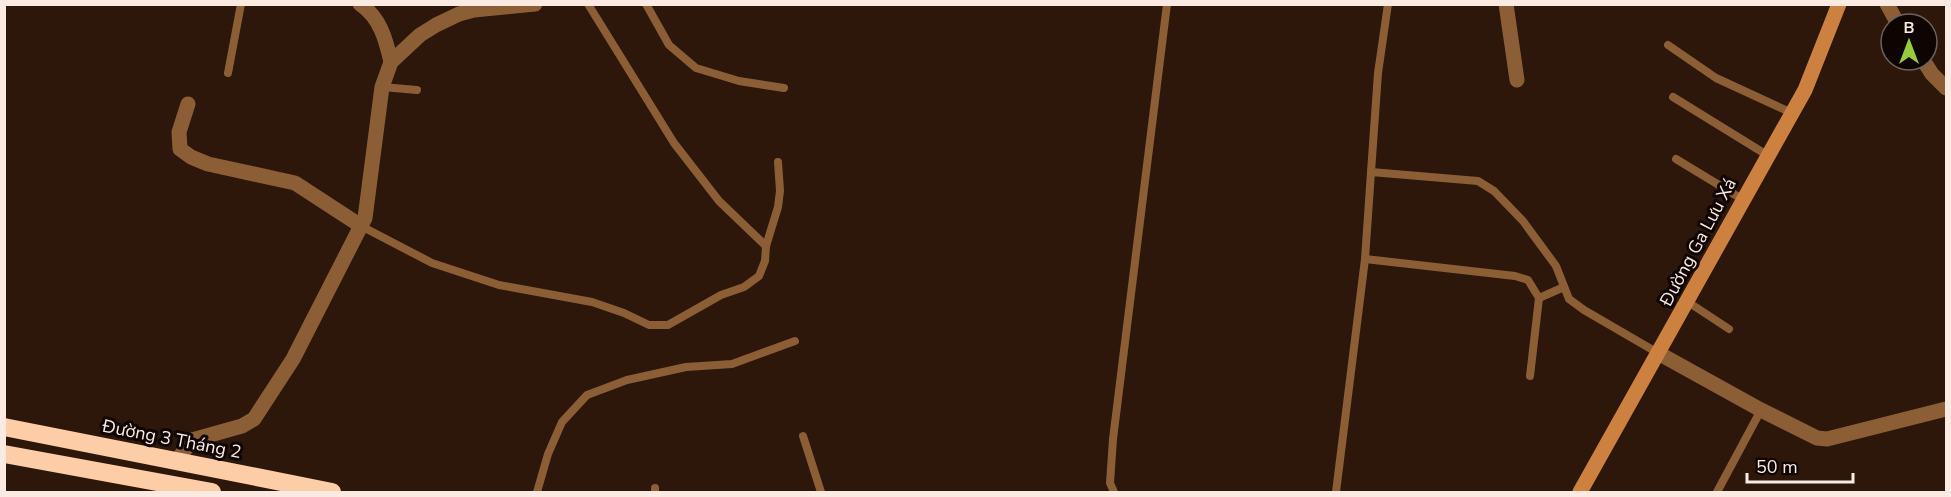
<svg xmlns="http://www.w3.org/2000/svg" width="1951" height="497" viewBox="0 0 1951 497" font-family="'Nunito Sans',sans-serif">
  <rect width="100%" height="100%" fill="#2d160a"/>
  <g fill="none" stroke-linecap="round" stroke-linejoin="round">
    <!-- lane -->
    <g stroke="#8c5e36" stroke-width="8">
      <path d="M588,4l86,139 45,58 47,45"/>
      <path d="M646,4l23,41 27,23 43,13 45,7"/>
      <path d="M1668,45l48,33 76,35"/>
      <path d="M228,73l13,-69"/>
      <path d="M382,87l35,3"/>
      <path d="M1673,97l94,58"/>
      <path d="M1676,159l66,40"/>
      <path d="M1371,172l7,-99 10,-69"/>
      <path d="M361,226l71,37 67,22 93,17 32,11 25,12h19l53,-30 23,-8 15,-11 6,-15 1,-15 12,-39 2,-16 -2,-29"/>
      <path d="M1365,259l150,17 13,4 11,18 -9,78"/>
      <path d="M1539,298l25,-11"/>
      <path d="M1688,302l41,27"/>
      <path d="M803,436l18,56"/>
      <path d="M655,488v4"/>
      <path d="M537,492l11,-38 14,-32 25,-27 40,-15 59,-13 46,-3 63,-23"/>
      <path d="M1114,492l-4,-9 3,-44 54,-435"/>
      <path d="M1336,492l29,-233 6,-87 107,9 16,10 29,30 33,45 13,33 15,11 74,43"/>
      <path d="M1717,492l44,-82"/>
    </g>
    <!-- street -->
    <g stroke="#8c5e36" stroke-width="15">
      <path d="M360,4c20,13 26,36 31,58"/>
      <path d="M1506,4l11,76"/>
      <path d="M1887,4l11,20"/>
      <path d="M1923,60l9,14 14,14"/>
      <path d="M188,104l-9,28 1,17 11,8 17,7 87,19 66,43"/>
      <path d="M1658,353l103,57 56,28 10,1 119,-30"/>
      <path d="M176,462l16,-22 50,-14 12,-7 39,-60 72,-141 17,-131 9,-25 29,-27 16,-10 23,-11 15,-4 61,-6"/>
    </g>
    <!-- secondary -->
    <path stroke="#cc823e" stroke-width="15" d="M1580,492l225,-402 34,-86"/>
    <!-- highway -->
    <g stroke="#fccda7" stroke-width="18">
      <path d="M4,427l328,65"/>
      <path d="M4,454l208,38"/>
    </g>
  </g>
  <g text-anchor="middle" stroke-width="6" stroke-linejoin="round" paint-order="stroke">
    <!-- street labels -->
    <g font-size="18" fill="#faeae2" stroke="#0e0502">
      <text transform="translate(1698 242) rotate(-62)" y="6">Đường Ga Lưu Xá</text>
      <text transform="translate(172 439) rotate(11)" y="6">Đường 3 Tháng 2</text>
    </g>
  </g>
  <!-- border -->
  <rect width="1951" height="497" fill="none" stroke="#faeae2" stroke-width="12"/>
  <!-- north arrow -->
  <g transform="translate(1909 42)"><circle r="28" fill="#0e0502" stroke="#6c615c" stroke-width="1.5"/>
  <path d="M0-4.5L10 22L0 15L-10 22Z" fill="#97cc38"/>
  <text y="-9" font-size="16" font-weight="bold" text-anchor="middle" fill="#faeae2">B</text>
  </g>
  <!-- scale -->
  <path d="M1747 473v9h106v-9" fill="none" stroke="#faeae2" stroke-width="3"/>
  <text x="1756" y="473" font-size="18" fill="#faeae2" stroke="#0e0502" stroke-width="4.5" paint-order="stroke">50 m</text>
</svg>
